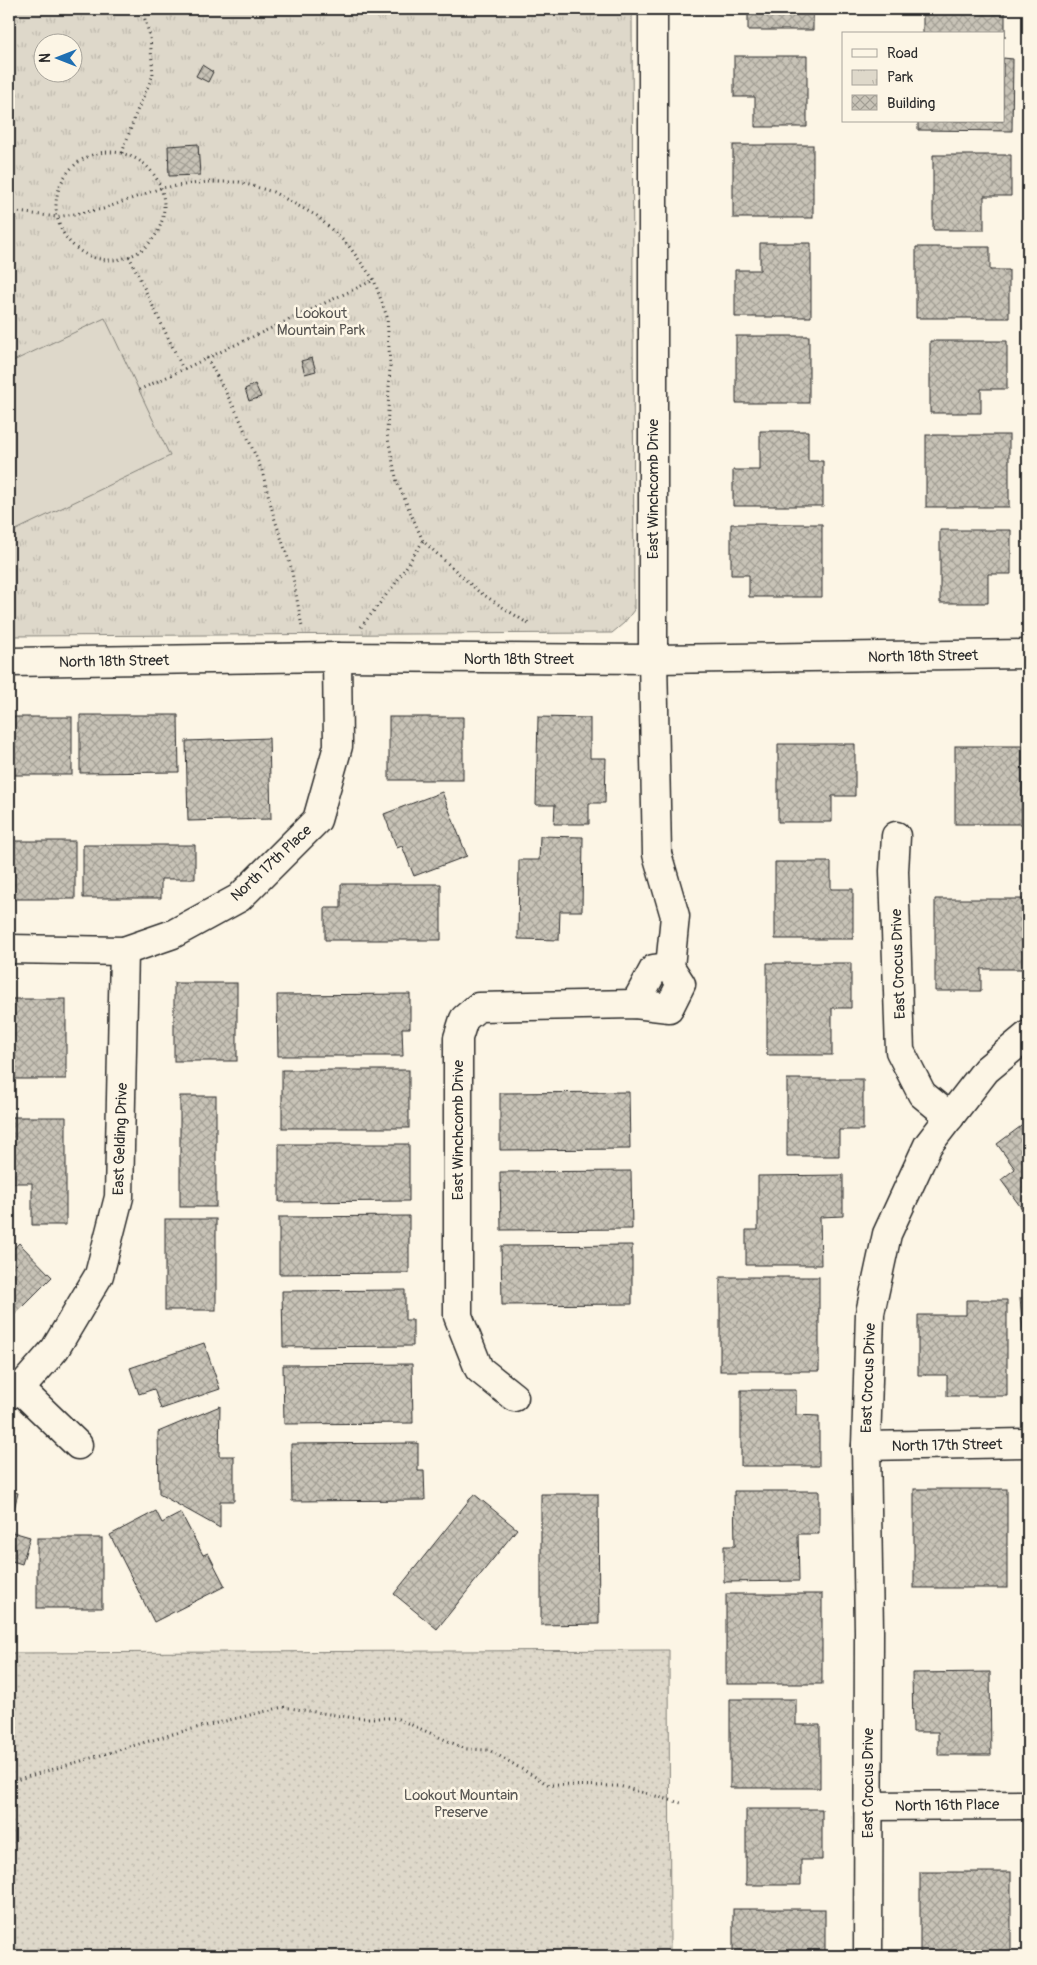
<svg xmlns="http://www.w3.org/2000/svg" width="1037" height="1965" viewBox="0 0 1037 1965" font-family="Pangolin,sans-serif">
  <defs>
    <pattern id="grass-dots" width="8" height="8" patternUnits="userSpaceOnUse" patternTransform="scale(1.25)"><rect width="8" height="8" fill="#ded8ca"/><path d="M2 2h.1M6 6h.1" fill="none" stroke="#bfbaae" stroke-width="1.8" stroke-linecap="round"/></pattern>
    <pattern id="park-tufts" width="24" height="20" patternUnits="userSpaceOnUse" patternTransform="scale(1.25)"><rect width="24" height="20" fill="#ded8ca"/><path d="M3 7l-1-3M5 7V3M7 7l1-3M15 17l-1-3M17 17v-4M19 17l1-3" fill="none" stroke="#bfbaae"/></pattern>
    <pattern id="building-cross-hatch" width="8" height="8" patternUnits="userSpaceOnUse" patternTransform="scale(1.25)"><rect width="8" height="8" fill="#c8c3b7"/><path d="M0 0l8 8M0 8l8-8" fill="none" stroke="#a39f95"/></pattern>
  </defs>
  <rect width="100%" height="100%" fill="#fcf5e5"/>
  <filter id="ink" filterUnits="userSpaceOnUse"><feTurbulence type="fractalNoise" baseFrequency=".02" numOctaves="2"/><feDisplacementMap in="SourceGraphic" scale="10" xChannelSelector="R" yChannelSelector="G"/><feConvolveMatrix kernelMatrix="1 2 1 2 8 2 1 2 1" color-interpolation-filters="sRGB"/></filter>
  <g filter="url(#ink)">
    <!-- grass -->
    <path fill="url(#grass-dots)" stroke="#84827a" d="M669,1650l1,306h-661v-303z"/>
    <!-- park -->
    <path fill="url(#park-tufts)" stroke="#84827a" fill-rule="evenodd" d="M9,9h623l2,601 -10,13 -12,10 -603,3zM42,42h30v30h-30z"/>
    <!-- garden -->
    <path fill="#ded8ca" stroke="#84827a" d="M105,318l65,138 -156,75 -5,-11v-157z"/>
    <!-- building -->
    <g fill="url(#building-cross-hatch)" stroke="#2b2b2b">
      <path d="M748,9h88v4h-23v17h-65z"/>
      <path d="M923,9h82v29l-2,-4h-80z"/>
      <path d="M734,56h73v71h-52v-30h-21z"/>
      <path d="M1003,58l10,1 -1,72 -94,-1v-9h85z"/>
      <path d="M202,65l11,7 -5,10 -12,-6z"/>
      <path d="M198,144l2,31 -31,1 -1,-30z"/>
      <rect x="733" y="145" width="80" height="73"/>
      <path d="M933,155h78v41h-27v34h-51z"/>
      <path d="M760,243h51v74h-76v-47h25z"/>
      <path d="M916,247h74v23h19v48h-93z"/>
      <rect x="736" y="336" width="73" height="67"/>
      <path d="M930,341h77v48h-26v24h-51z"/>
      <path d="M312,358l4,13 -11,3 -4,-13z"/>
      <path d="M255,384l6,13 -12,4 -4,-12z"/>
      <path d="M760,431h48v30h15v45h-90v-36h27z"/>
      <rect x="926" y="435" width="83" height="72"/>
      <path d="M731,524h91v73h-73v-22h-18z"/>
      <path d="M940,530h71v44h-23v29h-48z"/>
      <path d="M80,715h98l1,57 -99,1z"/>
      <rect x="9" y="717" width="63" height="58"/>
      <rect x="389" y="717" width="74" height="63"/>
      <path d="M538,717l52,1v40h16l-1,45h-16v21h-35l1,-19h-19z"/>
      <path d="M269,738l2,81 -83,2 -2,-80z"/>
      <path d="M778,744h77v52h-23v26h-54z"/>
      <rect x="955" y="746" width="67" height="78"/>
      <path d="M442,792l25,64 -53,20 -12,-30 -5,2 -13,-34z"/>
      <path d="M540,836l43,1 -1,74h-22l-1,29 -41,-1 1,-79h20z"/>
      <rect x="9" y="841" width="66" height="58"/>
      <path d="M83,845h112v34h-34v19h-78z"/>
      <path d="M775,862h56v27h22v50h-78z"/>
      <path d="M341,884h100v56h-116v-32h16z"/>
      <path d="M935,899h93v70h-47v22h-46z"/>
      <path d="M767,963h84v45h-19v47h-65z"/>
      <rect x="174" y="983" width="63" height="78"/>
      <path d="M410,994v34h-8l1,28h-125l-1,-61z"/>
      <rect x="9" y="999" width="57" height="80"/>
      <rect x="282" y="1070" width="127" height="58"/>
      <path d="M787,1079h76v51h-24v26h-52z"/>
      <path d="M629,1092l1,57 -130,1v-57z"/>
      <rect x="180" y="1096" width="36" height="111"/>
      <path d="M9,1117h57v108h-34v-42h-23z"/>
      <path d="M1028,1121v96l-27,-37 14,-11 -18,-25z"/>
      <path d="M279,1144h130v57l-130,1z"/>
      <path d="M631,1171l1,58 -131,1 -1,-58z"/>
      <path d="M843,1175v41l-23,1 1,48h-75v-35h12v-54z"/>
      <path d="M409,1216v57l-130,1v-57z"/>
      <rect x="165" y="1219" width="51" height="91"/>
      <path d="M19,1243l33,34 -43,43v-66z"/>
      <path d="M632,1245v59l-130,1 -1,-59z"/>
      <rect x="720" y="1277" width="99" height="94"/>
      <path d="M405,1290v30h8v26l-130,1 -1,-56z"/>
      <path d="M1028,1297v90l-8,-89z"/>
      <path d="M966,1300h41v96h-60v-21h-29v-60h48z"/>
      <path d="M204,1343l16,46 -59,20 -7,-20 -15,5 -9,-26z"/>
      <path d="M412,1364l1,59 -129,1 -1,-59z"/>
      <path d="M741,1390h55v25l23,1v50h-78z"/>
      <path d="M220,1406l-1,50h15v45h-14v27l-61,-34 -1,-62z"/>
      <path d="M418,1443v28h6l1,29 -133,1 -1,-57z"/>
      <rect x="914" y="1489" width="93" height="99"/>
      <path d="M9,1490l9,3 -9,36z"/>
      <path d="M734,1491h85v43h-21l1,47 -75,1v-36h11z"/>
      <path d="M474,1494l43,35 -80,100 -43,-35z"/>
      <path d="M541,1494h57l1,130 -58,1z"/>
      <path d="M156,1511l6,12 19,-10 22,42 5,-2 17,33 -71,36 -44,-87z"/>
      <path d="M9,1531l21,6 -8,27 -13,-4z"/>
      <rect x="37" y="1538" width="65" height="70"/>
      <rect x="726" y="1594" width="96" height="90"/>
      <path d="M990,1672l1,83h-53v-23h-25l-1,-59z"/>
      <path d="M730,1699h66v26h24v63h-90z"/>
      <path d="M746,1809h76v51h-21v25h-55z"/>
      <rect x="920" y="1872" width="91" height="84"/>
      <rect x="733" y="1909" width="92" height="47"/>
    </g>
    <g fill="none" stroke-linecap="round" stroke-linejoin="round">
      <!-- street casing -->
      <g stroke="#2b2b2b" stroke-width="31">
        <g id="street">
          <path d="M9,662l328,-5 316,2 375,-5"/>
          <path d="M896,836l-2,35 6,180 22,43 28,23"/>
          <path d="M9,949l115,2 49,-17 66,-36 78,-78 21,-74 -1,-89"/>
          <path d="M635,1004l19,-35 16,-2"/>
          <path d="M20,1389l58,56"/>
          <path d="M9,1395l11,-6 35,-40 44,-74 20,-78 5,-246"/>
          <path d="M514,1397l-35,-28 -21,-53v-278l6,-19 14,-12 157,-3 34,4 12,-24 -11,-17 5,-51 -18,-62 -4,-195v-650"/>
          <path d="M866,1446l162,-3"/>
          <path d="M868,1806l159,-1"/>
          <path d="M868,1956l1,-325 -3,-185 4,-133 17,-79 41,-89 58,-75 42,-35"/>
        </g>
      </g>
      <!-- path -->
      <g stroke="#2b2b2b" stroke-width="3" stroke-dasharray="1 4" stroke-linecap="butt">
        <circle cx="110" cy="206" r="54"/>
        <path d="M122,153l15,-42 16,-36 -3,-38 -8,-28"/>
        <path d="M9,211l48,6 46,-8 58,-21 46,-6h32l34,10 44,24 31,29 26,35 13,37 3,47 -3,70 10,48 26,59 55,50 52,34"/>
        <path d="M129,256l54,113"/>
        <path d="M207,358l31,57 24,56 12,46 17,50 11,60"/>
        <path d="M139,390l235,-110"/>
        <path d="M361,627l34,-43 28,-43"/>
        <path d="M9,1782l171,-50 103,-25 72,11h41l70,31 23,1 60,35 70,1 62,17"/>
      </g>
      <!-- street -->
      <use href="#street" stroke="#fcf5e5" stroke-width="28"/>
    </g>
  </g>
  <g text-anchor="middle" stroke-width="5" stroke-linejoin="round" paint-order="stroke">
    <!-- park labels -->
    <g font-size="15" fill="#585653" stroke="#fcf5e5">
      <text x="321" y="318">Lookout<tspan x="321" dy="17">Mountain Park</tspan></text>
      <text x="461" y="1800">Lookout Mountain<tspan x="461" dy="17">Preserve</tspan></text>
    </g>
    <!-- street labels -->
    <g font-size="15" fill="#2b2b2b" stroke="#fcf5e5">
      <text transform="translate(653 489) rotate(-90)" y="5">East Winchcomb Drive</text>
      <text transform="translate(923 656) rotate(-1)" y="5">North 18th Street</text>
      <text x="519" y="664">North 18th Street</text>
      <text transform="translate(114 661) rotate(-1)" y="5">North 18th Street</text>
      <text transform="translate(271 863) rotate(-43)" y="5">North 17th Place</text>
      <text transform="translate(898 964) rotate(-92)" y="5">East Crocus Drive</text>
      <text transform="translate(458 1130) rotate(-90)" y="5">East Winchcomb Drive</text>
      <text transform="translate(120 1139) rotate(-88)" y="5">East Gelding Drive</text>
      <text transform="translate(868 1378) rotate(-88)" y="5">East Crocus Drive</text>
      <text transform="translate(947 1445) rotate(-1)" y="5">North 17th Street</text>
      <text transform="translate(868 1783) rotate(-90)" y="5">East Crocus Drive</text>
      <text transform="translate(947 1805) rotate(-1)" y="5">North 16th Place</text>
    </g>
  </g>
  <!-- margin -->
  <rect width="1037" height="1965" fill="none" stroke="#fcf5e5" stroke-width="30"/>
  <rect x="15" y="15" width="1007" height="1935" fill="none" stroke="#2b2b2b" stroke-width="2" filter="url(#ink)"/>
  <!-- legend -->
  <rect x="842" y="32" width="162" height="90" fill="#fcf5e5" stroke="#a8a49b"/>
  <rect x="852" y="49" width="25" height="8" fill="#fcf5e5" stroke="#a8a49b"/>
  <text x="887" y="58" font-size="15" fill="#2b2b2b">Road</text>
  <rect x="852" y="70" width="25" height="15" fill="url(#park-tufts)" stroke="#a8a49b"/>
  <text x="887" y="82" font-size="15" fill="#2b2b2b">Park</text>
  <rect x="852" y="95" width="25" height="15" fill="url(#building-cross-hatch)" stroke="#a8a49b"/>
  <text x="887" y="108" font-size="15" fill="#2b2b2b">Building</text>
  <!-- north arrow -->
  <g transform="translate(58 58) rotate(270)"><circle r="24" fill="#fcf5e5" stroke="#a8a49b"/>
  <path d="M0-4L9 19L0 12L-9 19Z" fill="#1f6fb2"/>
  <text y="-8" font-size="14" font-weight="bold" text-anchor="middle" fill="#2b2b2b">N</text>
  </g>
</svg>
